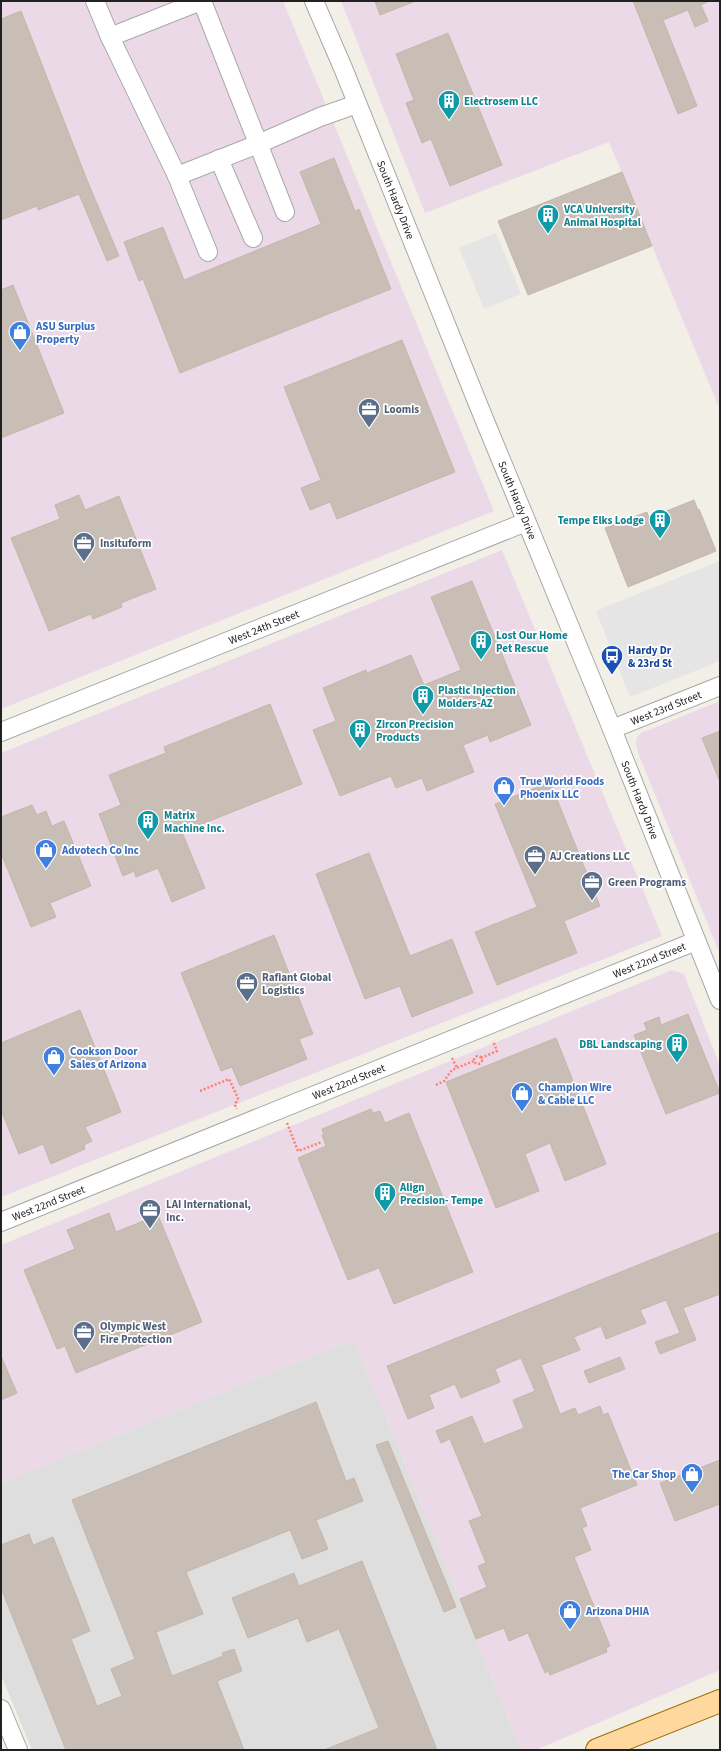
<svg xmlns="http://www.w3.org/2000/svg" width="721" height="1751" viewBox="0 0 721 1751" font-family="'Source Sans 3',sans-serif">
  <rect width="100%" height="100%" fill="#f2efe7"/>
  <!-- residential -->
  <path fill="#dfdede" d="M354,1339l167,411h-489l-31,-75v-192z"/>
  <!-- industrial -->
  <g fill="#ecd9e8">
    <path d="M1,1h282l211,510 -493,198z"/>
    <path d="M341,1h379v409l-111,-268 -184,71z"/>
    <path d="M502,550l160,386 -661,261v-444z"/>
    <path d="M720,701v253l-82,-201 -2,-10 1,-6 4,-4z"/>
    <path d="M672,970l12,4 36,92v604l-184,80h-15l-167,-411 -353,144v-238z"/>
  </g>
  <!-- parking -->
  <g fill="#e5e5e5">
    <path d="M496,233l25,61 -37,15 -25,-61z"/>
    <path d="M720,561v100l-90,36 -34,-86z"/>
  </g>
  <!-- building -->
  <g fill="#c8beb6" stroke="#c5b6a8">
    <path d="M375,1h38v1l-33,13z"/>
    <path d="M633,1h76l-8,4 7,16 -13,6 -7,-17 -25,10 34,86 -19,8z"/>
    <path d="M21,11l66,169 32,76 -12,5 -28,-67 -41,16 -1,-4 -36,14v-201z"/>
    <path d="M448,33l54,132 -52,21 -19,-47 -9,4 -16,-40 8,-3 -18,-46z"/>
    <path d="M334,158l21,53 4,-2 32,80 -211,84 -37,-94 -4,2 -15,-39 39,-15 21,53 137,-56 -21,-52z"/>
    <path d="M622,172l30,74 -124,49 -30,-74z"/>
    <path d="M13,285l51,128 -63,25v-148z"/>
    <path d="M402,340l53,132 -118,47 -7,-17 -20,8 -9,-22 20,-8 -37,-93z"/>
    <path d="M79,495l6,15 34,-14 37,93 -35,14 1,4 -29,12 -2,-5 -42,17 -38,-93 49,-19 -5,-14z"/>
    <path d="M694,500l4,10 1,-1 17,42 -88,36 -23,-59 42,-16 2,6z"/>
    <path d="M472,581l59,144 -41,17 -2,-7 -25,10 11,27 -47,19 -5,-13 -26,10 -5,-12 -51,20 -27,-66 23,-9 -13,-33 43,-18 1,3 44,-18 13,30 37,-15 -30,-73z"/>
    <path d="M270,704l32,80 -120,48 23,56 -33,14 -14,-34 -22,9 -2,-6 -11,5 -24,-62 22,-9 -12,-30 57,-22 -2,-6z"/>
    <path d="M720,731v51l-18,-44z"/>
    <path d="M550,782l50,124 -36,15 13,32 -80,32 -22,-53 62,-25 -42,-103z"/>
    <path d="M32,805l5,10 9,-4 6,15 12,-5 27,65 -41,17 6,14 -25,10 -30,-74v-36z"/>
    <path d="M369,853l41,103 42,-17 21,54 -61,24 -12,-31 -35,13 -49,-125z"/>
    <path d="M274,935l39,99 -14,5 8,20 -67,27 -8,-19 -11,4 -40,-98z"/>
    <path d="M80,1010l41,102 -36,15 7,14 -8,4 1,4 -34,15 -8,-20 -24,10 -18,-44v-67z"/>
    <path d="M688,1014l32,79 -54,21 -32,-79 13,-5 -3,-7 15,-6 2,8z"/>
    <path d="M556,1038l50,126 -41,17 -15,-38 -25,11 14,37 -43,17 -50,-126z"/>
    <path d="M371,1109l2,4 7,-2 5,12 24,-10 64,159 -79,32 -15,-36 -31,12 -50,-122 28,-12 -4,-11h2l-2,-6z"/>
    <path d="M109,1213l7,19 42,-17 44,107 -126,51 -11,-27 -8,3 -33,-79 51,-21 -8,-19z"/>
    <path d="M720,1232v62l-37,14 13,32 -36,14 -5,-12 25,-9 -14,-33 -26,10 6,13 -40,16 -5,-13 -27,11 6,13 -39,15 19,49 15,-6 3,7 22,-9 3,9 5,-2 29,72 -57,23 7,18 -5,2 9,22 -17,7 36,89 -4,2 1,4 -57,23 -2,-4 -3,2 -17,-40 -19,8 -5,-13 -28,11 -16,-40 27,-12 -9,-21 8,-3 -17,-42 13,-5 -32,-77 -9,4 -5,-12 36,-15 12,28 40,-16 -11,-28 22,-9 -14,-33 -26,11 5,13 -39,16 -6,-14 -26,11 5,13 -26,11 -21,-53z"/>
    <path d="M1,1356l16,37 -16,7z"/>
    <path d="M620,1357l5,12 -36,14 -5,-12z"/>
    <path d="M316,1402l30,79 8,-3 9,23 -47,19 12,29 -26,10 -12,-29 -104,42 17,42 -47,18 16,44 51,-20 -1,-3 12,-4 8,22 -25,10 27,69h-178l-65,-162v-43l28,-11 4,11 20,-8 37,94 -19,8 26,67 25,-10 -11,-27 24,-10 -63,-159z"/>
    <path d="M388,1441l68,166 -12,5 -68,-167z"/>
    <path d="M720,1460v44l-45,17 -15,-38z"/>
    <path d="M362,1561l75,189h-113l55,-22 -40,-99 -32,13 -9,-24 -50,20 -16,-40 62,-25 5,13z"/>
  </g>
  <g fill="none" stroke-linecap="round" stroke-linejoin="round">
    <!-- minor casing -->
    <g stroke="#a8a8a8" stroke-width="20">
      <g id="minor">
        <path d="M95,1l15,36 67,139"/>
        <path d="M202,1l83,211"/>
        <path id="s1" d="M314,1l29,67 137,341 132,320 108,271"/>
        <path d="M110,37l91,-36"/>
        <path d="M219,159l34,79"/>
        <path d="M208,252l-31,-76 81,-32 62,-27 37,-13"/>
        <path id="s2" d="M612,729l108,-43"/>
        <path id="s3" d="M1,732l525,-210"/>
        <path id="s4" d="M1,1222l695,-281"/>
        <path d="M1,1709l17,41"/>
      </g>
    </g>
    <!-- major casing -->
    <g stroke="#9f6e00" stroke-width="24">
      <path id="major" d="M597,1750l123,-49"/>
    </g>
    <!-- path -->
    <g stroke="#ff7f6c" stroke-width="2.5" stroke-dasharray="2 2" stroke-linecap="butt">
      <circle cx="478" cy="1060" r="4"/>
      <path d="M452,1058l5,10"/>
      <path d="M481,1058l16,-7 -4,-10"/>
      <path d="M436,1085l8,-4 8,-11 22,-9"/>
      <path d="M200,1091l29,-12 9,19 -3,7 2,4"/>
      <path d="M287,1123l11,28 24,-9"/>
    </g>
    <!-- minor -->
    <use href="#minor" stroke="#fff" stroke-width="18"/>
    <!-- major -->
    <use href="#major" stroke="#ffd8a0" stroke-width="22"/>
  </g>
  <!-- icons -->
  <defs>
    <g id="building-pin" transform="scale(1.15)"><path d="M0 17L-7.5 6A9.5 9.5 0 1 1 7.5 6Z" fill="#0f9aa8" stroke="#fff"/><path d="M-4-6H4V6H1V3H-1V6H-4ZM-2.5-4.3h1.7v1.8h-1.7ZM.8-4.3h1.7v1.8H.8ZM-2.5-1h1.7V.8h-1.7ZM.8-1h1.7V.8H.8Z" fill="#fff"/></g>
    <g id="shop-pin" transform="scale(1.15)"><path d="M0 17L-7.5 6A9.5 9.5 0 1 1 7.5 6Z" fill="#3f7fe0" stroke="#fff"/><path d="M-5-2.5h2.3a2.7 3.5 0 0 1 5.4 0H5L5.5 6h-11ZM-1.5-2.5h3a1.5 2.3 0 0 0-3 0Z" fill="#fff"/></g>
    <g id="office-pin" transform="scale(1.15)"><path d="M0 17L-7.5 6A9.5 9.5 0 1 1 7.5 6Z" fill="#5c6f8a" stroke="#fff"/><path d="M-6-3h4V-5.5h4V-3h4V5H-6ZM-1-4.5V-3h2v-1.5ZM-6 0V1H6V0Z" fill="#fff"/></g>
    <g id="bus-pin" transform="scale(1.15)"><path d="M0 17L-7.5 6A9.5 9.5 0 1 1 7.5 6Z" fill="#1a4fb4" stroke="#fff"/><path d="M-5-6H5V4H4V6H2V4H-2V6H-4V4H-5ZM-3.5-4V0h7V-4ZM-3.5 1.2v1.5H-2V1.2ZM2 1.2v1.5H3.5V1.2Z" fill="#fff"/></g>
  </defs>
  <g fill-rule="evenodd">
    <use href="#building-pin" x="449" y="101"/>
    <use href="#building-pin" x="548" y="215"/>
    <use href="#shop-pin" x="20" y="332"/>
    <use href="#office-pin" x="369" y="409"/>
    <use href="#building-pin" x="660" y="520"/>
    <use href="#office-pin" x="84" y="543"/>
    <use href="#building-pin" x="481" y="641"/>
    <use href="#bus-pin" x="612" y="656"/>
    <use href="#building-pin" x="423" y="696"/>
    <use href="#building-pin" x="360" y="730"/>
    <use href="#shop-pin" x="504" y="787"/>
    <use href="#building-pin" x="148" y="821"/>
    <use href="#shop-pin" x="46" y="850"/>
    <use href="#office-pin" x="535" y="856"/>
    <use href="#office-pin" x="592" y="882"/>
    <use href="#office-pin" x="247" y="983"/>
    <use href="#building-pin" x="677" y="1044"/>
    <use href="#shop-pin" x="54" y="1057"/>
    <use href="#shop-pin" x="522" y="1093"/>
    <use href="#building-pin" x="385" y="1193"/>
    <use href="#office-pin" x="150" y="1210"/>
    <use href="#office-pin" x="84" y="1332"/>
    <use href="#shop-pin" x="692" y="1474"/>
    <use href="#shop-pin" x="570" y="1611"/>
  </g>
  <g text-anchor="middle" stroke-width="3.5" stroke-linejoin="round" paint-order="stroke">
    <!-- culture labels -->
    <g font-size="11" font-weight="bold" fill="#0d838f" stroke="#fff" text-anchor="start">
      <text x="464" y="105">Electrosem LLC</text>
      <text x="564" y="213">VCA University<tspan x="564" dy="13">Animal Hospital</tspan></text>
      <text x="644" y="524" text-anchor="end">Tempe Elks Lodge</text>
      <text x="496" y="639">Lost Our Home<tspan x="496" dy="13">Pet Rescue</tspan></text>
      <text x="438" y="694">Plastic Injection<tspan x="438" dy="13">Molders-AZ</tspan></text>
      <text x="376" y="728">Zircon Precision<tspan x="376" dy="13">Products</tspan></text>
      <text x="164" y="819">Matrix<tspan x="164" dy="13">Machine Inc.</tspan></text>
      <text x="662" y="1048" text-anchor="end">DBL Landscaping</text>
      <text x="400" y="1191">Align<tspan x="400" dy="13">Precision- Tempe</tspan></text>
    </g>
    <!-- street labels -->
    <g font-size="11" fill="#212121" stroke="#fff">
      <text dy="4" stroke="none"><textPath href="#s1" startOffset="215">South Hardy Drive</textPath></text>
      <text dy="4" stroke="none"><textPath href="#s1" startOffset="539">South Hardy Drive</textPath></text>
      <text dy="4" stroke="none"><textPath href="#s3" startOffset="283">West 24th Street</textPath></text>
      <text dy="4" stroke="none"><textPath href="#s2" startOffset="58">West 23rd Street</textPath></text>
      <text dy="4" stroke="none"><textPath href="#s1" startOffset="863">South Hardy Drive</textPath></text>
      <text dy="4" stroke="none"><textPath href="#s4" startOffset="699">West 22nd Street</textPath></text>
      <text dy="4" stroke="none"><textPath href="#s4" startOffset="375">West 22nd Street</textPath></text>
      <text dy="4" stroke="none"><textPath href="#s4" startOffset="51">West 22nd Street</textPath></text>
    </g>
    <!-- shop labels -->
    <g font-size="11" font-weight="bold" fill="#366cbe" stroke="#fff" text-anchor="start">
      <text x="36" y="330">ASU Surplus<tspan x="36" dy="13">Property</tspan></text>
      <text x="520" y="785">True World Foods<tspan x="520" dy="13">Phoenix LLC</tspan></text>
      <text x="62" y="854">Advotech Co Inc</text>
      <text x="70" y="1055">Cookson Door<tspan x="70" dy="13">Sales of Arizona</tspan></text>
      <text x="538" y="1091">Champion Wire<tspan x="538" dy="13">&amp; Cable LLC</tspan></text>
      <text x="676" y="1478" text-anchor="end">The Car Shop</text>
      <text x="586" y="1615">Arizona DHIA</text>
    </g>
    <!-- service labels -->
    <g font-size="11" font-weight="bold" fill="#4e5e75" stroke="#fff" text-anchor="start">
      <text x="384" y="413">Loomis</text>
      <text x="100" y="547">Insituform</text>
      <text x="550" y="860">AJ Creations LLC</text>
      <text x="608" y="886">Green Programs</text>
      <text x="262" y="981">Rafiant Global<tspan x="262" dy="13">Logistics</tspan></text>
      <text x="166" y="1208">LAI International,<tspan x="166" dy="13">Inc.</tspan></text>
      <text x="100" y="1330">Olympic West<tspan x="100" dy="13">Fire Protection</tspan></text>
    </g>
    <!-- transit labels -->
    <g font-size="11" font-weight="bold" fill="#164399" stroke="#fff" text-anchor="start">
      <text x="628" y="654">Hardy Dr<tspan x="628" dy="13">&amp; 23rd St</tspan></text>
    </g>
  </g>
  <!-- border -->
  <rect width="721" height="1751" fill="none" stroke="#212121" stroke-width="4"/>
</svg>
